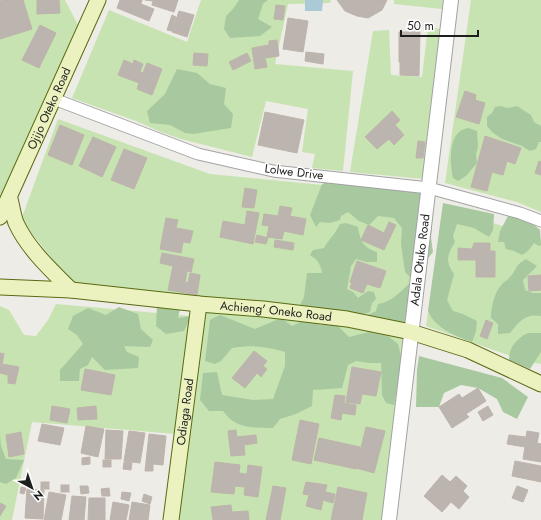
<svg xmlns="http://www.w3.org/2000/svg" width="541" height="520" viewBox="0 0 541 520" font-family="Jost,sans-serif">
  <rect width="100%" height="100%" fill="#eeece6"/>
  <!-- grass -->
  <g fill="#c6e3b1">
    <path d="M0,0h65l14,27 -79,178z"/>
    <path d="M201,0h130l-1,3 -42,1 -13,60 78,7 -10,100 -31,-3 3,-14 -13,-2 6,-43 -42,-8 -14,56 -71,-18 -20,-7 -25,-11 -64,-23 37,-88 78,32z"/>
    <path d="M394,0h49l-1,9 -48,-5z"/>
    <path d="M471,0h70v212l-24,-10 -72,-19z"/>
    <path d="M428,27l12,2 -16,150 -74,-7 23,-141 16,-1 2,45 31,2z"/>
    <path d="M58,119l152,55 224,22 -46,324h-209l24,-222 -129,-12 -53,-66z"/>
    <path d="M443,208l83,25 15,6v125l-16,-3 -99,-35z"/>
    <path d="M56,304l135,12 -15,118 -144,-12 -20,98h-12v-214l9,4 15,25 12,1 12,-16z"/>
  </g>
  <!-- forest -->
  <g fill="#a8c99f">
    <path d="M239,0h29l-5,4 -5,15 14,8 -12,9 -30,2 -6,-9 2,-13 7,-7z"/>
    <path d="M177,69l20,4 13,11 16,4 -2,16 9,10 -2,14 -38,6 -8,-1 -15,-8 -20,-2 -3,-12 18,-17z"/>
    <path d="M500,106l8,2 9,-2 14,9 3,7 7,4v16h-2l-3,7 -6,2 -8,-5 -20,-7 -10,-7 -5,-6v-9l5,-4 3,-6z"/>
    <path d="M469,128l8,3 1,16 -2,7 1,9 -11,13 -8,5 -5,-3c-3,-15 -6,-48 16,-50z"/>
    <path d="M331,180l82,11 21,5 -3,42 2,14 -21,27 -7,-7 -4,-28 1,-16 -8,-10 -16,-2 -9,9 -10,-4 -11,-9 -7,4 -1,4 -10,3 -10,-1 -4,5 -6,-12 12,-31z"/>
    <path d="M443,203l51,11 -1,16 -4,7 -15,-9 -17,-4 -4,12 2,6c-8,13 -10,19 -1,32l-7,26 6,11 10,3 14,7 -1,10 -4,11c-17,-6 -37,-14 -44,-31z"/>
    <path d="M508,216l19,3 13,11 1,15 -2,1 -5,-3 -6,8 -6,4 -8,-4 -8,-2 -2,-7h-6l2,-11z"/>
    <path d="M346,223l12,4c2,13 5,21 19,25v10h-11l-10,-3 -5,7 -4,23 6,3 5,6 10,-7 6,1 2,7 -4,4 -2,9c-17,7 -52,-2 -71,-5l5,-10 3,-24h15c-2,-10 -4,-13 -12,-18l3,-5 11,-2c5,-9 12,-15 16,-24z"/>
    <path d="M526,259l11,7 -14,14 2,10 8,3h8v23c-16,-3 -22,6 -31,17l-12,1v-10l-7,-6c0,-11 3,-26 12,-35 2,-2 5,-3 7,-6 8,-9 4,-11 16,-18z"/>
    <path d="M409,284l13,3 -5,42 -51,-10 2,-4 8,-4 2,-7c13,-2 21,-11 31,-20z"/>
    <path d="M119,307l19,7 3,15 12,11 -3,7 -26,-1 3,6 12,5 -1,11 -33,2 -13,-13 -4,8 -8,4 -1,12h-19v-11l23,-26 -6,-9 -9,-6 5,-13 15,-8 18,7z"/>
    <path d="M157,307l23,2 -2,9 13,-2 -7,15 -18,3 -10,-8z"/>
    <path d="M220,315l35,14 26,-11 11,8 15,-7 13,6h17l12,12 20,-5 19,4 10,8 4,16 -8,45 -8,-2 -4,-8 -1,-32h-12l-13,-2 -8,4 -6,23 -29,2 -1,16 -16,8 -16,5 -7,9c-21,-1 -36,2 -50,-17h-14l-9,-11 3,-27 14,-1 5,23 31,5 20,-1 12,-33v-14c-21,-6 -32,-7 -53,-4l-11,13 -6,3 -10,-3 5,-41z"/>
    <path d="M528,333h13v19l-11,17 -21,-9c0,-13 7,-21 19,-27z"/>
    <path d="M419,356l83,22 26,19 -11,22 -14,-7 -6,-13 -19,-11 -17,-3 -17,8 -5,14h-23l1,-37z"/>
    <path d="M0,435l1,11 5,13 18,1 -8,18 -10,6 -6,-2z"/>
  </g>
  <!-- water -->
  <path fill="#abcad7" d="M305,0h18l-1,11h-17z"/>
  <!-- building -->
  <g fill="#bbb4af" stroke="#beb4aa">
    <path d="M5,0h18l9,29 -32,10v-38z"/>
    <path d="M37,0h22l1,13 -23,1z"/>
    <path d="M120,0h22l-1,4 13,5 -5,12 -32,-13z"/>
    <path d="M145,0h33l-4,12 -22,-7 1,-4z"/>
    <path d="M337,0h50l-5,10 -14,8 -11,-2 -12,-5z"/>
    <path d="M276,5l9,1 -2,14 -9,-1z"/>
    <path d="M179,11l15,4 -7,22 -15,-5z"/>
    <path d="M172,15l4,2 -4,14 -5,-1z"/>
    <path d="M288,18l20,3 -5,31 -20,-3z"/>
    <path d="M40,25l16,8 -17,35 -17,-8z"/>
    <path d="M399,32h21l-1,44 -19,-1v-13h-1z"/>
    <path d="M277,40l2,16 -14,2 2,9 -12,2 -3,-21 17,-3v-4z"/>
    <path d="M306,52l18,2 -1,10 -18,-3z"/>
    <path d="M194,53l14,1 -1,12 -14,-1z"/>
    <path d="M247,53l4,8 -18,9 -4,-8z"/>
    <path d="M124,60l9,4 1,-4 9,4 -3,8 3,1 4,-10 15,6 -10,26 -15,-6 2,-6 -21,-8z"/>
    <path d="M465,91l11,4 -1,5 10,3 -6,21 -23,-7z"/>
    <path d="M392,111l8,9 -5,5 9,10 -10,10 -5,-6 -12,10 -12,-12z"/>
    <path d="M265,112l39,8 -7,33 -39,-8z"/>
    <path d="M60,125l24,10 -12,30 -24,-10z"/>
    <path d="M485,136l36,12 -6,16 -8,-3 -4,14 -11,-3 -5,19 -16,-4z"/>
    <path d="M93,137l23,10 -14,30 -23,-11z"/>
    <path d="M418,141l7,1 -2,16h-7z"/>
    <path d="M124,149l23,9 -13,31 -23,-9z"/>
    <path d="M539,161l2,1v13l-6,-2z"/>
    <path d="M245,188l12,2 -3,18 -12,-1z"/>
    <path d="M280,206l12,2 -2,8 16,3 -3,16 -19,-4 -2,8 -15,-2 2,-11 -7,-1 2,-11 14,2z"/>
    <path d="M247,211l12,2 -6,31 -33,-7 3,-16 22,4z"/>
    <path d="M166,218l12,2 -2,8 17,3 -3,12 -7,-1 -2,11 -21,-4z"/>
    <path d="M389,222l7,3 -12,25 -23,-10 7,-15 16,8z"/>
    <path d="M257,235l11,3 -2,6 -11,-2z"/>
    <path d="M275,240l19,3 -1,7 -19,-3z"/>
    <path d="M474,243h16v8h5v26h-19v-17h-18v-12l14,1z"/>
    <path d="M162,253l32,6 -3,13 -4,-1 -2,11 3,1 2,-10 10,2 -3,20 -29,-5 5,-24 -13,-3z"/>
    <path d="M357,261l29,10 -6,17 -13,-4 -4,9 -13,-5 2,-5 -2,-1z"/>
    <path d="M541,275v15l-12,1 -1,-15z"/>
    <path d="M486,320l7,3 -6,16 -7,-3z"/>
    <path d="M254,351l13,10 -4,5 4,3 -6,8 -4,-4 -12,15 -13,-10z"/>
    <path d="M0,353l4,1 -2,10 17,3 -4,17 -7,-1v-8l-8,-2z"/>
    <path d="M352,367l29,5 -5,24 -14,-2 -2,10 -14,-2z"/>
    <path d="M85,369l30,6 -4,20 -30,-5z"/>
    <path d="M478,388l8,13 -20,13 3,3 -17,11 -13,-21 20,-13 3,4z"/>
    <path d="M335,395l10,1 -1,7 12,2 -1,10 -13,-2 -1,7 -10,-2z"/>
    <path d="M52,406l18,3 -3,14 -17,-3z"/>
    <path d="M96,406l1,13 -19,1 -1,-12z"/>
    <path d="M488,406l5,9 -10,6 -5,-9z"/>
    <path d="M300,420l19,4 -8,40 -19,-4z"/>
    <path d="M42,424l22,4 -4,17 -22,-4z"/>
    <path d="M86,426l18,3 -6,28 -17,-4z"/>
    <path d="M366,427l19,4 -11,42 -18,-5z"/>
    <path d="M106,430l17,1 -2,28h-16z"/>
    <path d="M236,430l1,7 19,-2 1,8 -13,2 1,10 -14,1 -3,-25z"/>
    <path d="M129,431l16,2 -5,30 -16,-2z"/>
    <path d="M527,431l12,2 -2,10 4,1v18l-18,-3 2,-12 -18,-3 2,-9 17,2z"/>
    <path d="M21,432l3,22 -15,3 -3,-22z"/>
    <path d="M149,434l17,2 -3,29 -10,-1v7h-8z"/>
    <path d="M319,438l41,9 -4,22 -42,-9z"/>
    <path d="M90,457v7l-8,1v-7z"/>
    <rect x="103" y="460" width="8" height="7"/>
    <path d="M515,461l26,5v16l-29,-6z"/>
    <path d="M124,462l8,1 -1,7 -8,-1z"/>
    <path d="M215,462l25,3 -1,8 8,1 1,-9 14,2 -4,30 -14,-2 1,-8 -10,-1 -1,8 -23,-2z"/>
    <path d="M442,475l8,7 6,-6 11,10 -4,5 6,6 -10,12 -8,-7 -9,10 -18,-16z"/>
    <rect x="41" y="482" width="8" height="7"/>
    <path d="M306,482l21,3 -2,7 10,2 -2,9 -10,-3 -2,10 -15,-4 3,-11 -6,-1z"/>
    <rect x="61" y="485" width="8" height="7"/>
    <path d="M80,486h8l1,7 -8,1z"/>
    <path d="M273,486l13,2 -6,32h-14z"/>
    <path d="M517,486l11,4 -5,12 -11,-4z"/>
    <path d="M21,487l5,1 -2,6 -4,-1z"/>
    <path d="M338,487l29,6 -5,27h-31z"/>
    <path d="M109,488l1,8h-8l-1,-7z"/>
    <path d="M27,489l17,1 -1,29 -18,-1z"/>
    <path d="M49,492l17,3 -5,25h-17z"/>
    <path d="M122,492l9,1 -2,8 -8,-2z"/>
    <path d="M144,494l8,3 -2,7 -8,-3z"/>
    <path d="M72,496l14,1 -2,23h-15z"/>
    <path d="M89,498h16v22h-17z"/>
    <path d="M113,502l16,3 -3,15h-16z"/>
    <path d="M132,502l18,3 -2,15h-19z"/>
    <path d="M0,503l6,3 -6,10z"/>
    <path d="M231,505l1,7 16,-1 1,9h-36l-2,-13z"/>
  </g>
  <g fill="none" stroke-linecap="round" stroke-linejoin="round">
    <!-- minor casing -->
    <g stroke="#a2a2a2" stroke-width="13">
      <path id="minor" d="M54,99l144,55 75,17 156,17 91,25 21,8"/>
    </g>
    <!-- tertiary casing -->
    <g stroke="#a2a2a2" stroke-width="16">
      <g id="tertiary">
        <path id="s1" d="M389,520l62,-520"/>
      </g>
    </g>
    <!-- secondary casing -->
    <g stroke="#5a6a11" stroke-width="17">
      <g id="secondary">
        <path d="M10,199c2,7 3,16 6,24 12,26 35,47 55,67"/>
        <path id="s2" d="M0,217l98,-217"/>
        <path id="s3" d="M0,287l71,3 128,14 64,5 84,10 64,13 57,18 73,34"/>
        <path id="s4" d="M171,520l28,-216"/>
      </g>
    </g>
    <!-- minor -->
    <use href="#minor" stroke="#fff" stroke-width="11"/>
    <!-- tertiary -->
    <use href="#tertiary" stroke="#fff" stroke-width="14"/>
    <!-- secondary -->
    <use href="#secondary" stroke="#ecf2bf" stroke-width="15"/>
  </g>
  <g text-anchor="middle" stroke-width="3" stroke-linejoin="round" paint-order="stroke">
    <!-- street labels -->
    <g font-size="12" fill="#1e1e1e" stroke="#fff">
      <text dy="4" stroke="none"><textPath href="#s2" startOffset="119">Ojijo Oteko Road</textPath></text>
      <text transform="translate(294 172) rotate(7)" y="4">Lolwe Drive</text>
      <text dy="4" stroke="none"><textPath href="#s1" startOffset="262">Adala Otuko Road</textPath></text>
      <text dy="4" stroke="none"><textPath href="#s3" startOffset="277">Achieng' Oneko Road</textPath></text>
      <text dy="4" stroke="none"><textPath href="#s4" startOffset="109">Odiaga Road</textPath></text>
    </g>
  </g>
  <!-- north arrow -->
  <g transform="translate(32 488) rotate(140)" stroke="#ffffff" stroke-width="3" paint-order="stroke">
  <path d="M0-3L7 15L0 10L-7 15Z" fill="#1e1e1e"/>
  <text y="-6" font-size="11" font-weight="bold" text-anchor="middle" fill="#1e1e1e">N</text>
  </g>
  <!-- scale -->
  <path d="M401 30v6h77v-6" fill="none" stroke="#1e1e1e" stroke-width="2"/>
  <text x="407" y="30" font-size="12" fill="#1e1e1e" stroke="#ffffff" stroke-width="3" paint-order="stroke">50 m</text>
</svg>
